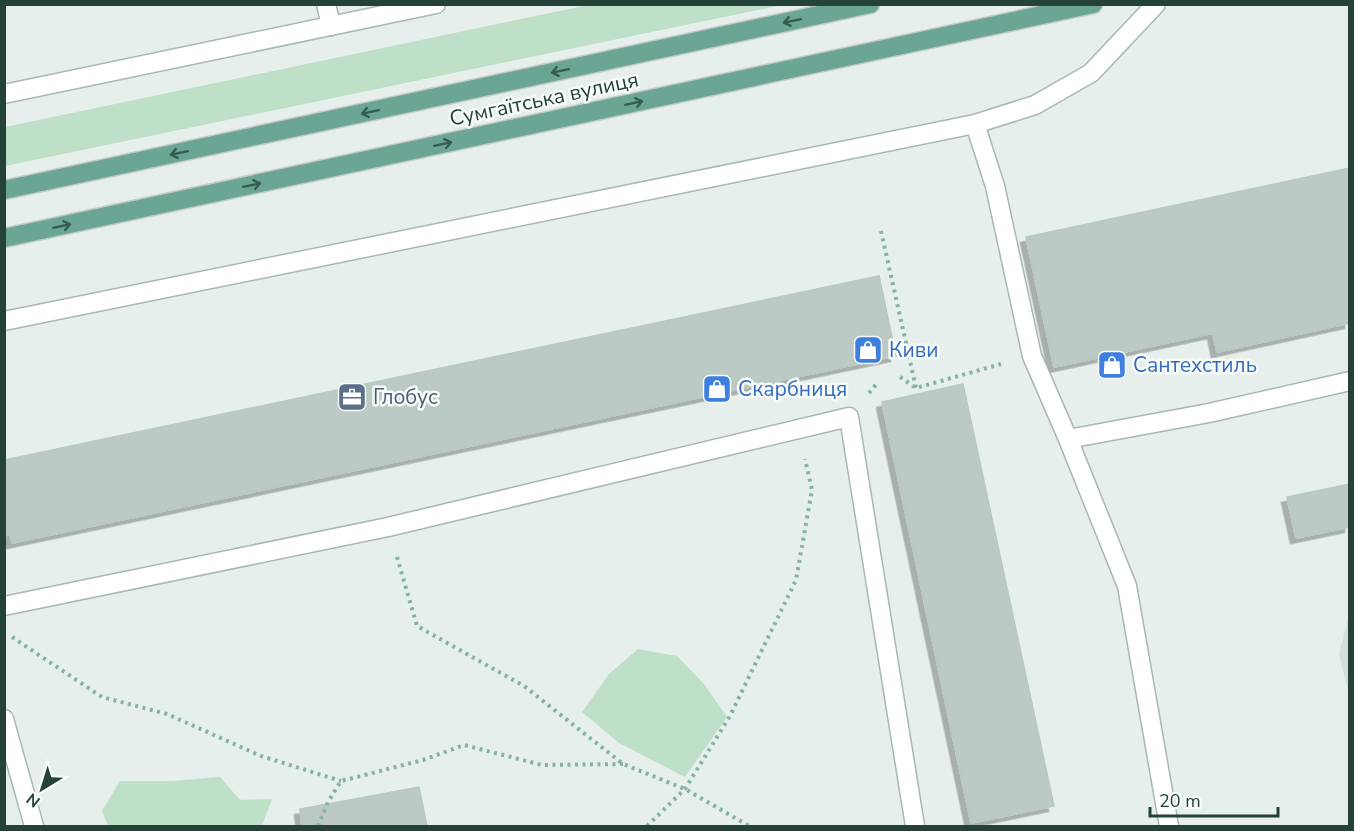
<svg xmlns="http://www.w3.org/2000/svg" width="1354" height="831" viewBox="0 0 1354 831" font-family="'Nunito Sans',sans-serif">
  <defs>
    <filter id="shadow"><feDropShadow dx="-5.5" dy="5.5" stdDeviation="0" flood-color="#0004"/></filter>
  </defs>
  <rect width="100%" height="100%" fill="#e6efeb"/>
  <!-- built -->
  <path fill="#d4dfda" d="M1349,615h1l-1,80 -10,-41z"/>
  <!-- green -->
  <g fill="#bfe0c8">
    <path d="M593,4l189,1 -777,161v-39z"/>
    <path d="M638,649l39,7 27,28 23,33 -42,60 -66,-34 -37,-31 27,-38z"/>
    <path d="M220,777l20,23 32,-1 -10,27h-154l-6,-15 18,-30h53z"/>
  </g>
  <!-- building -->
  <g fill="#bbcac4" stroke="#b8c9c2" stroke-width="1.5" filter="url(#shadow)">
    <path d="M1350,168v155l-133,29 -4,-19 -159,34 -28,-130z"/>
    <path d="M879,276l17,80 -884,187 -1,-9 -7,2v-76z"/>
    <path d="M963,384l91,422 -83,17 -89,-421z"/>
    <path d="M1350,484v43l-54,11 -9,-41z"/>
    <path d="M419,787l8,39h-125l-2,-17z"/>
  </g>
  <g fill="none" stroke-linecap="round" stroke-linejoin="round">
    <!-- lane casing -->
    <g stroke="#a8b8b2" stroke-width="21">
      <g id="lane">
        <path d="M326,4l5,22"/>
        <path d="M4,94l432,-90"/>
        <path d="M975,124l20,62 37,170 36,83 59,147 42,240"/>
        <path d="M4,321l971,-197 60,-19 56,-32 65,-69"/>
        <path d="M1068,439l141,-26 141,-32"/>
        <path d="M4,606l384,-79 461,-110 66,409"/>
        <path d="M4,719l30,107"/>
      </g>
    </g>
    <!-- primary casing -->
    <g stroke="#c2cac8" stroke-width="21">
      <g id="primary">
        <path d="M4,190l866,-186"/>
        <path d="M4,238l1089,-234"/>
      </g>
    </g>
    <!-- path -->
    <g stroke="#86b3a5" stroke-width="4" stroke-dasharray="3 4.5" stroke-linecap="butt">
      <path d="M881,231l35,157"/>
      <path d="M900,377l16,11 85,-24"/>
      <path d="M869,393l9,-11"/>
      <path d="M397,557l20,69 107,60 99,78 62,25 64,37"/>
      <path d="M12,637l90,60 65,17 94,42 80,25"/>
      <path d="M318,826l10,-24 13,-21 82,-21 41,-15 78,20 81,-1"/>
      <path d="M647,826l38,-37 45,-73 66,-136 16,-90 -7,-31"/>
    </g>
    <!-- lane -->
    <use href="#lane" stroke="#fff" stroke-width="18"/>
    <!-- primary -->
    <use href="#primary" stroke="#6aa596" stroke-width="18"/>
  </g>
  <!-- one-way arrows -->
  <defs><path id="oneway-shaft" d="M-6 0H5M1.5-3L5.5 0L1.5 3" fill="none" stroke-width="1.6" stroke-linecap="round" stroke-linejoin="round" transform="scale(1.5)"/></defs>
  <g stroke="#365b51">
    <use href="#oneway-shaft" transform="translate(792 21) rotate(168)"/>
    <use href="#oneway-shaft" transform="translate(560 71) rotate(168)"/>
    <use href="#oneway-shaft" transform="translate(634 103) rotate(-12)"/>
    <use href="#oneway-shaft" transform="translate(370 112) rotate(168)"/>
    <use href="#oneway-shaft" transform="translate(443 144) rotate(-12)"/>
    <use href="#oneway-shaft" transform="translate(179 153) rotate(168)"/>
    <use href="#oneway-shaft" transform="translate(252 185) rotate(-12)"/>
    <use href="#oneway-shaft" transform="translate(62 226) rotate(-12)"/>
  </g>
  <!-- icons -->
  <defs>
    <g id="shop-square" transform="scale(1.5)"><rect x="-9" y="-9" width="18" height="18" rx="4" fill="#3f7fe0" stroke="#f7fbf9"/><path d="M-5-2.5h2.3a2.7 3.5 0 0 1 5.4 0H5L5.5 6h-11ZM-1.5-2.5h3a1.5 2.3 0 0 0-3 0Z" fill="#fff"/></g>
    <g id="office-square" transform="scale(1.5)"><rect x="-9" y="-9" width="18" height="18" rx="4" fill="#5c6f8a" stroke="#f7fbf9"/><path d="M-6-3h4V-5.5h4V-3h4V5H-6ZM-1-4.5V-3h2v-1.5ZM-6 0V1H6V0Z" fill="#fff"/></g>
  </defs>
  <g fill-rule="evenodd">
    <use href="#shop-square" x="868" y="350"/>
    <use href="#shop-square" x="1112" y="365"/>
    <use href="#shop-square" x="717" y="389"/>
    <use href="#office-square" x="352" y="397"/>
  </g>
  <g text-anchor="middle" stroke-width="5" stroke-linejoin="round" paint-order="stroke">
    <!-- street labels -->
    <g font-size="21" fill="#24423a" stroke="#f7fbf9">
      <text transform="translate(544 99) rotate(-12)" y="7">Сумгаїтська вулиця</text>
    </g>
    <!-- shop labels -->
    <g font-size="21" fill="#366cbe" stroke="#f7fbf9" text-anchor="start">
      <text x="889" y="357">Киви</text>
      <text x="1133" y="372">Сантехстиль</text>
      <text x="738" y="396">Скарбниця</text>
    </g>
    <!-- service labels -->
    <g font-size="21" fill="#4e5e75" stroke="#f7fbf9" text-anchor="start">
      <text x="373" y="404">Глобус</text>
    </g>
  </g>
  <!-- border -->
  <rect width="1354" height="831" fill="none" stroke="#24423a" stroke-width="12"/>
  <!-- north arrow -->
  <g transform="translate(42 789) rotate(218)" stroke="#f7fbf9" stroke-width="4.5" paint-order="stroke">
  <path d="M0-4.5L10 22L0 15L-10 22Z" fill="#24423a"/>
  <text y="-9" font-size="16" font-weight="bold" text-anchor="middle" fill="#24423a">N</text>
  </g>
  <!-- scale -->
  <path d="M1150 807v9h128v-9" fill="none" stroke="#24423a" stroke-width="3"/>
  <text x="1159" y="807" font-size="18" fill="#24423a" stroke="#f7fbf9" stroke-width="4.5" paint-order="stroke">20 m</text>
</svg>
